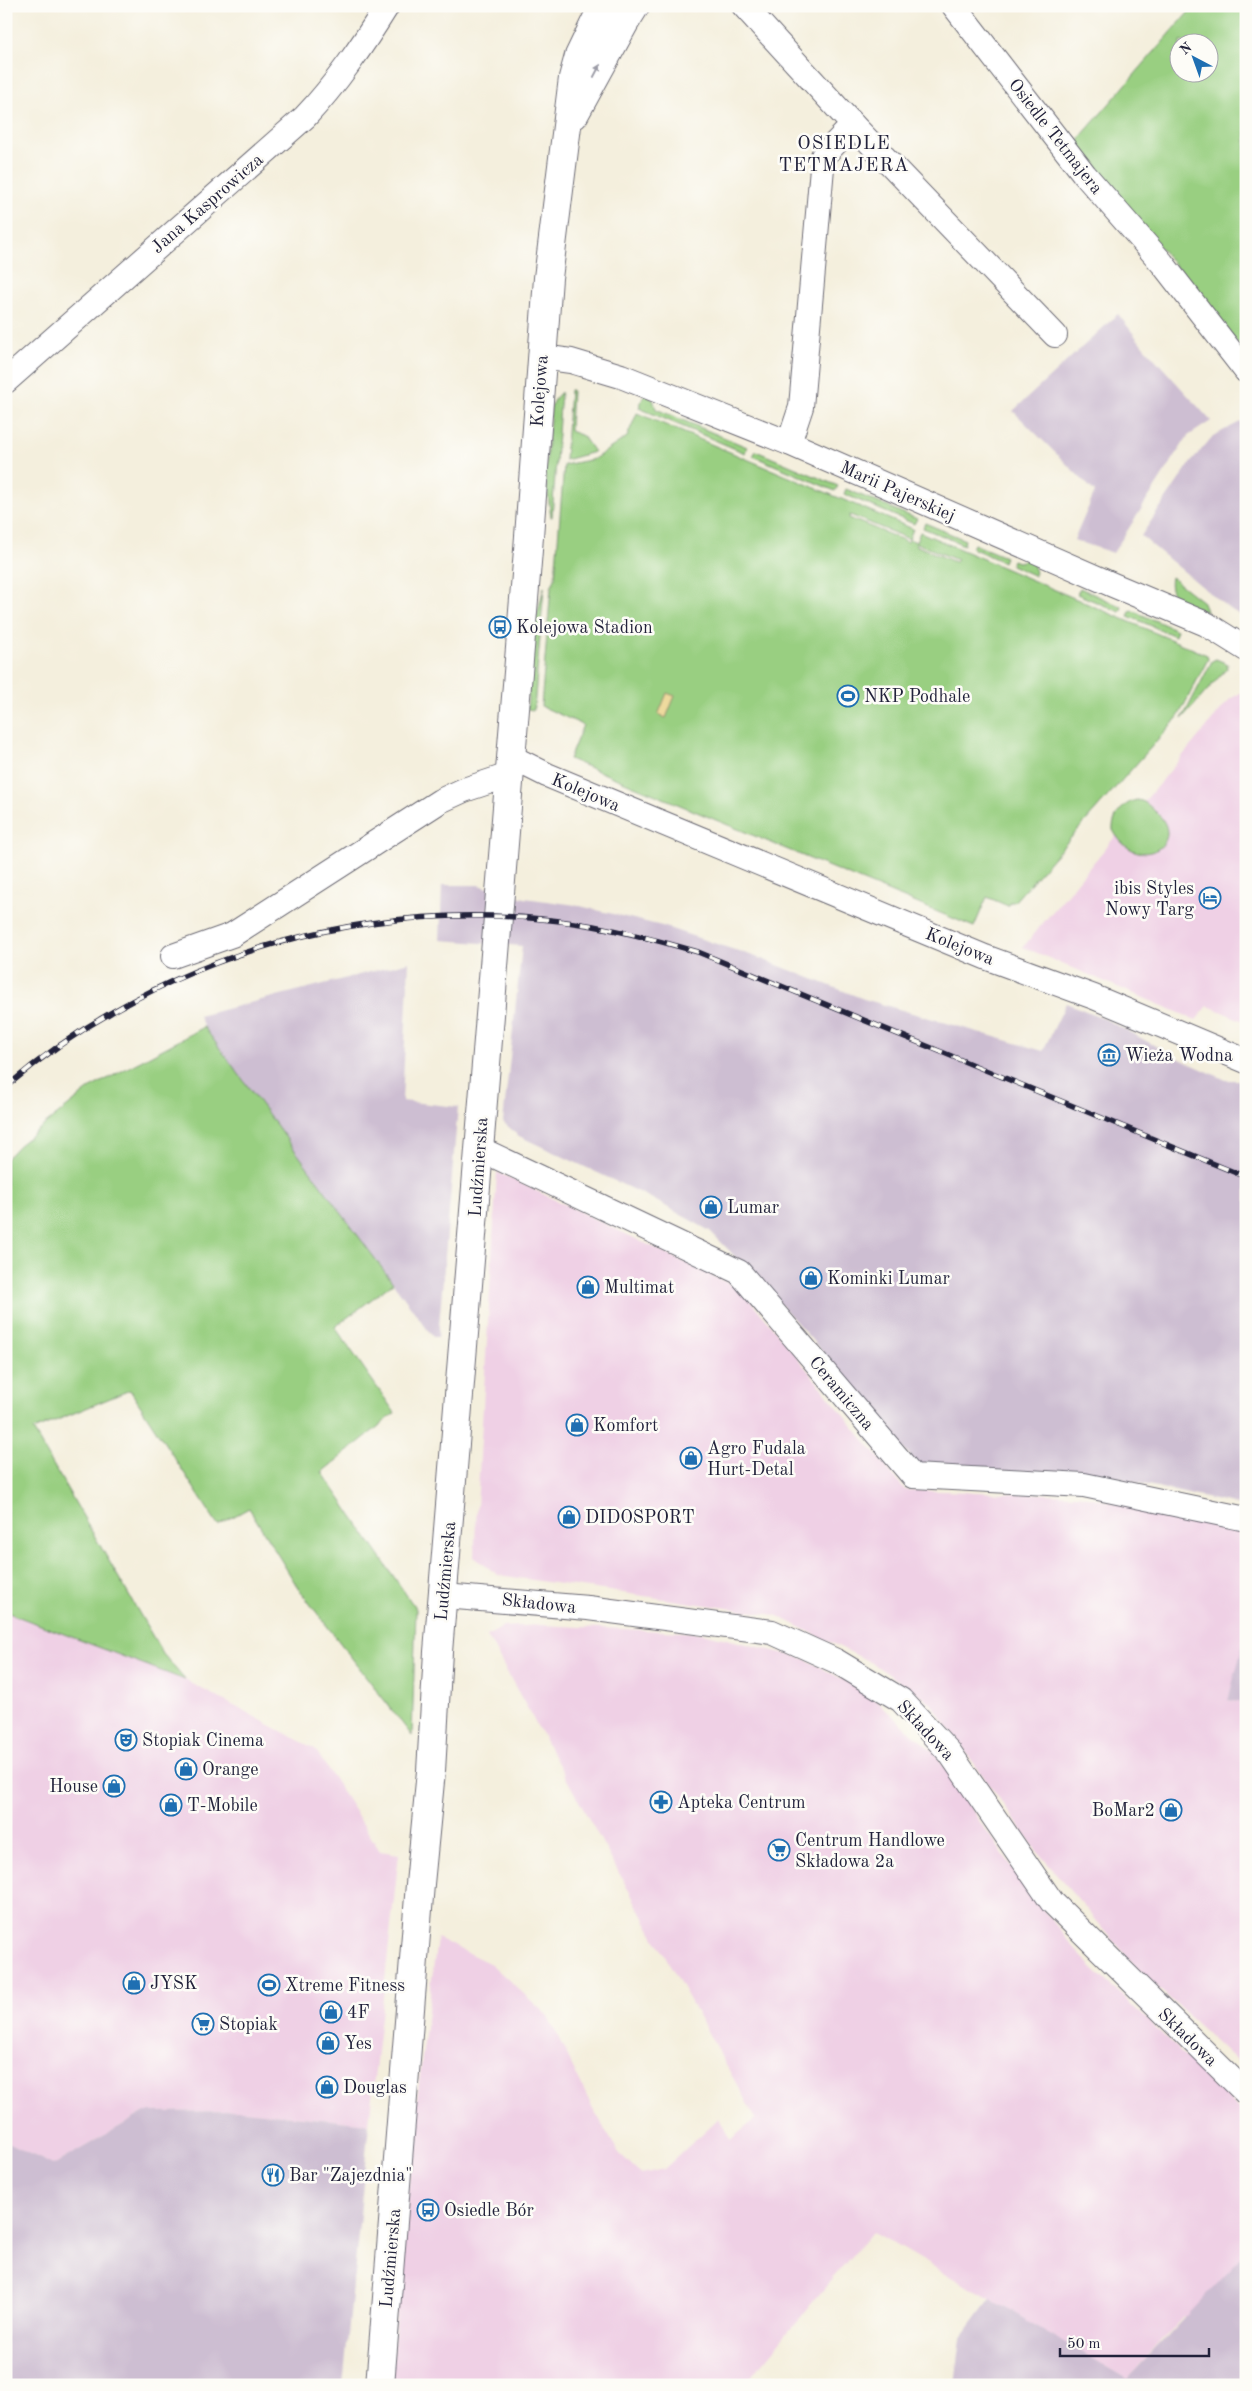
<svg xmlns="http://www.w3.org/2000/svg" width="1252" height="2391" viewBox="0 0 1252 2391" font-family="'Old Standard TT',serif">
  <rect width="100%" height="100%" fill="#fdfcf7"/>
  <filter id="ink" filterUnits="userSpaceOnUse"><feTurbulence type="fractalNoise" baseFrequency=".02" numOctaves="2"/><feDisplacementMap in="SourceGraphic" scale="10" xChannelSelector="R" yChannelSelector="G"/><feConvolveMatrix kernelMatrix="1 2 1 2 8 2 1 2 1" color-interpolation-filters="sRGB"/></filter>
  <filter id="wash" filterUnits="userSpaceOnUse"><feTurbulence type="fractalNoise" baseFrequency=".0096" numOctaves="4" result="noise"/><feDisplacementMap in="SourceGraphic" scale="20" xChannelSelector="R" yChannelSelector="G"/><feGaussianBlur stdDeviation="1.12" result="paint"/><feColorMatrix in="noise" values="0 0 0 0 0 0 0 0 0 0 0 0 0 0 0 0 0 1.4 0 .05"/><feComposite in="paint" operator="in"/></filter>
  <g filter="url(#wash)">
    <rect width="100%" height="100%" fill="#f4efdd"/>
    <!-- built -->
    <g fill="#efd0e5">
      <path d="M1242,692l4,14v316l-38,-16 -12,14 -173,-73 207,-248z"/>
      <path d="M497,1172l245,118 163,200 173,5 168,36v110l-18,59 18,4v366l-109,-102 -100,-117 -107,-149 -58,-39 -96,-48 -278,-40 -24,-18z"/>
      <path d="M6,1612l179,68 130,69 65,102 19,3 -30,270 -126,-13 -98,1 -92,53 -47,-23z"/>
      <path d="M540,1625l163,8 102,26 61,33 70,62 44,68 61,85 42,51 163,157v257l-62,-56 -57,63 -255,-148 -128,154h-354l24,-262 23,-185 54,26 57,52 46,95 25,42 22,21 23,-5 55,-51 11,22 26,-21 -269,-483 16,-9z"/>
    </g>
    <!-- industrial -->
    <g fill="#cdbed2">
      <path d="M1118,314l25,32 68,75 -23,15 -75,117 -39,-13 21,-48 -82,-81z"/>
      <path d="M1246,419v199l-18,-10 -87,-72 50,-74 22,-26z"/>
      <path d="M442,885h36l47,13 51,7 86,21 97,32 105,41 179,52 23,-48 35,14 81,43 44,20h20v427l-156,-35 -103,-1 -70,-6 -62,-76 -87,-99 -58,-59 -61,-34 -130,-61 -16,-14 19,-176 -82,-6z"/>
      <path d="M409,962l-7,139 56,6 -20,230h-5l-40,-54 -189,-256 -5,-11z"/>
      <path d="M1244,1641h2v63l-18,-4z"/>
      <path d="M243,2111l126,13 -26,261h-337v-243l47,23 92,-53z"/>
      <path d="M1246,2252v133h-291l6,-47 29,-39 137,80z"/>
    </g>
    <!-- green -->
    <g fill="#99cf81" stroke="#5e785e" fill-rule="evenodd">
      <path d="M1194,6h52v348l-169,-210 6,-10zM1180,42h30v30h-30z"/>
      <path d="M570,390h2l-2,41 13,5 11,16 -29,8z"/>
      <path d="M561,392l-9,125h-1l-6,-42 6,-67 2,-7z"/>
      <path d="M644,395l9,4 3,10 91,38 -2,6 -106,-45z"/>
      <path d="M637,413l276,116 -4,10 7,3 4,-10 287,123 1,4 -30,58 -164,185h-4l-2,4 -21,-9 -13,30 -405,-168 14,-34 -42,-19 10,-118 4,-10 9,-113 30,-6 33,-22zM850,515l59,24v1l-1,2 -59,-24zM916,543l41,17 -2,2 -40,-17z"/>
      <path d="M756,451l82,35 -3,5 -82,-35z"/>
      <path d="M846,489l71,30 -3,5 -70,-30z"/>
      <path d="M925,523l40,17 -1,5 -41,-17z"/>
      <path d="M974,544l31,13 -2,5 -31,-14z"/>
      <path d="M1030,559l4,6 1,11 -24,-11 2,-5 5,2z"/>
      <path d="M1171,577l32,25 3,10c-18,-8 -40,-11 -35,-35z"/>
      <path d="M544,587l-10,123 -7,-1 7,-82z"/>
      <path d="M1080,588l42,19 -2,5 -43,-18z"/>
      <path d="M1131,610l46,20 -2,6 -47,-20z"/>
      <path d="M1216,659l12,5 -1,4 -45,51 30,-58z"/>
      <path d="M1137,800c9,1 13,7 19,12 34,31 -19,64 -43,18 -1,-13 11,-28 24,-30z"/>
      <path d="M204,1027l189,256 -58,44 60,86 -73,59 94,137 -4,127 -112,-145 -51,-83 -31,17 -88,-135 -97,40 130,224 22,26 -179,-68v-453l12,-13 74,-59z"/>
    </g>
    <!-- sand -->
    <path fill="#eeda9e" stroke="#887e6c" d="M667,693l8,3 -9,22 -8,-3z"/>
  </g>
  <g filter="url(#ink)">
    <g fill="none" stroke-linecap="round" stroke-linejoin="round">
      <!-- minor casing -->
      <g stroke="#6c6a74" stroke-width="26">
        <g id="minor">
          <path d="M744,6l109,119 202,210"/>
          <path d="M954,6l131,169 77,88 84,108"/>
          <path d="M542,357l29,4 50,15 168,67 324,142 93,39 40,25"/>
          <path d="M6,381l299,-264c32,-34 57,-71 82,-111"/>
          <path d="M789,443l12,-36 22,-251 30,-31"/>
          <path d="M511,757l36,18 438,182 109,40 152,64"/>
          <path d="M173,956l59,-21 208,-134 24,-11 45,-15"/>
          <path d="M480,1149l259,123 174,204 171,9 162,34"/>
          <path d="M444,1596l144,12 184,24 64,29 65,39 49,53 102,149 194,191"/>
        </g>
      </g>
      <!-- major casing -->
      <g stroke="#6c6a74" stroke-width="30">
        <g id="major">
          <path d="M574,115l51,-93 10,-16"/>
          <path d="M380,2385l40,-501 11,-113 7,-119 90,-1102 20,-272 25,-200 6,-22 24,-50"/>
        </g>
      </g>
      <!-- minor -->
      <use href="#minor" stroke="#fff" stroke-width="24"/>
      <!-- major -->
      <use href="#major" stroke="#fff" stroke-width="28"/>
      <!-- rail casing -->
      <g stroke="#22223b" stroke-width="5.5">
        <path id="rail" d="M6,1087c158,-135 370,-194 575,-163 40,6 79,17 117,28l548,225"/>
      </g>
      <!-- rail -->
      <use href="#rail" stroke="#fdfcf7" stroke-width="4" stroke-dasharray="11" stroke-linecap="butt"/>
    </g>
    <!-- one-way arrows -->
    <defs><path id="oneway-solid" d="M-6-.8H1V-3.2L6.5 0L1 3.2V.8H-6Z" transform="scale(1.25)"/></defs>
    <use fill="#9c9ca7" href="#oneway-solid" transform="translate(597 71) rotate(-62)"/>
  </g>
  <!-- icons -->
  <defs>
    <g id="bus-ring" transform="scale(1.125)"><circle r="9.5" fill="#fdfcf7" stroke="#1f6fb2" stroke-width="1.5"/><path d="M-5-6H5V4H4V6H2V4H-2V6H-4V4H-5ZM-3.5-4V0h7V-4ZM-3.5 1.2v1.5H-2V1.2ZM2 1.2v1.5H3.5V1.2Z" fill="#1f6fb2"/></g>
    <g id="stadium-ring" transform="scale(1.125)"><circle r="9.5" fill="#fdfcf7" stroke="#1f6fb2" stroke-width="1.5"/><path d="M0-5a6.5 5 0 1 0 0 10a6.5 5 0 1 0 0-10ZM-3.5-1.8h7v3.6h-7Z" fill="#1f6fb2"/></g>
    <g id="hotel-ring" transform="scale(1.125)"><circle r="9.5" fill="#fdfcf7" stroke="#1f6fb2" stroke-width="1.5"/><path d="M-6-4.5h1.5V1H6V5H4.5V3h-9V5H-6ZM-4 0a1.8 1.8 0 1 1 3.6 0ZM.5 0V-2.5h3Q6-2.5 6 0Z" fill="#1f6fb2"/></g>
    <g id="museum-ring" transform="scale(1.125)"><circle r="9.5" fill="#fdfcf7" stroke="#1f6fb2" stroke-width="1.5"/><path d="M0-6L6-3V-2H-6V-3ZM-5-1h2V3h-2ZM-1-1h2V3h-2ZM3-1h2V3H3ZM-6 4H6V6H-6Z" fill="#1f6fb2"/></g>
    <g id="shop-ring" transform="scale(1.125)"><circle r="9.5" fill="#fdfcf7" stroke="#1f6fb2" stroke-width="1.5"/><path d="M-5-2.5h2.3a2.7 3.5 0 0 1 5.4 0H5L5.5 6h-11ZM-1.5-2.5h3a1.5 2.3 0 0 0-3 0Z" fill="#1f6fb2"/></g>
    <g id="theatre-ring" transform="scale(1.125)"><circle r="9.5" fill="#fdfcf7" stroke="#1f6fb2" stroke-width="1.5"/><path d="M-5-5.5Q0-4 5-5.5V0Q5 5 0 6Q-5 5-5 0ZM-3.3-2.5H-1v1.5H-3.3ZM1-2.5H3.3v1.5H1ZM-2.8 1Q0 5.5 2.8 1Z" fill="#1f6fb2"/></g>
    <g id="pharmacy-ring" transform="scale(1.125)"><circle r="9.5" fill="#fdfcf7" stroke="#1f6fb2" stroke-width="1.5"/><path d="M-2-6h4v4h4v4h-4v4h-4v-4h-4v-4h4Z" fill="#1f6fb2"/></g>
    <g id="supermarket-ring" transform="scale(1.125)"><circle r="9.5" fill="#fdfcf7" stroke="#1f6fb2" stroke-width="1.5"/><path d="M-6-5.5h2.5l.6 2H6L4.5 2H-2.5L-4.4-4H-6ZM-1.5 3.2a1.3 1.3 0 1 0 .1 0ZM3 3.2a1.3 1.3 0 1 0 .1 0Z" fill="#1f6fb2"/></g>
    <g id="restaurant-ring" transform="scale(1.125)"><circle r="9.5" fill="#fdfcf7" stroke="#1f6fb2" stroke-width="1.5"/><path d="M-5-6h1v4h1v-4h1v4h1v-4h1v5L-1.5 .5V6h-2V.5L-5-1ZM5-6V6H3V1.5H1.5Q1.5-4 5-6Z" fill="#1f6fb2"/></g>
  </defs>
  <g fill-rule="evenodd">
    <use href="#bus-ring" x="500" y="627"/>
    <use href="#stadium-ring" x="848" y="696"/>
    <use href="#hotel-ring" x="1210" y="898"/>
    <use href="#museum-ring" x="1109" y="1055"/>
    <use href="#shop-ring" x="711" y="1207"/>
    <use href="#shop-ring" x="811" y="1278"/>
    <use href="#shop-ring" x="588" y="1287"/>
    <use href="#shop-ring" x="577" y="1425"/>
    <use href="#shop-ring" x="691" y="1458"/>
    <use href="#shop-ring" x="569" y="1517"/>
    <use href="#theatre-ring" x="126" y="1740"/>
    <use href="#shop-ring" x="186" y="1769"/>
    <use href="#shop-ring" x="114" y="1786"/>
    <use href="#pharmacy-ring" x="661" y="1802"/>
    <use href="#shop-ring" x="171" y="1805"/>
    <use href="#shop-ring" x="1171" y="1810"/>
    <use href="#supermarket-ring" x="779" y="1850"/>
    <use href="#shop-ring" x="134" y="1983"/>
    <use href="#stadium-ring" x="269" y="1985"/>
    <use href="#shop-ring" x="331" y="2012"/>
    <use href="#supermarket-ring" x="203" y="2024"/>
    <use href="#shop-ring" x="328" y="2043"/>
    <use href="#shop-ring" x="327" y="2087"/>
    <use href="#restaurant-ring" x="273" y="2175"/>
    <use href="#bus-ring" x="428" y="2210"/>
  </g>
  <g text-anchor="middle" stroke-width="5" stroke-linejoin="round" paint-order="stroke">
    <!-- street labels -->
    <g font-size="18" fill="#22223b" stroke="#fdfcf7">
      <text transform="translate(1056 136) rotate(52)" y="6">Osiedle Tetmajera</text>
      <text transform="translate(207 203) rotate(-41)" y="6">Jana Kasprowicza</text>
      <text transform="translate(539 391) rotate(-86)" y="6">Kolejowa</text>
      <text transform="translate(898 491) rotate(24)" y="6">Marii Pajerskiej</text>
      <text transform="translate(586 792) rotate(23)" y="6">Kolejowa</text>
      <text transform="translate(960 946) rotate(22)" y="6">Kolejowa</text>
      <text transform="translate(478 1167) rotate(-86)" y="6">Ludźmierska</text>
      <text transform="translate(842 1393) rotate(50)" y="6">Ceramiczna</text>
      <text transform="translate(445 1571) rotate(-85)" y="6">Ludźmierska</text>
      <text transform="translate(539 1603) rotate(6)" y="6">Składowa</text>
      <text transform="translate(926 1730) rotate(47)" y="6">Składowa</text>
      <text transform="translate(1188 2037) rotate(44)" y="6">Składowa</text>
      <text transform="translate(390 2258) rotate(-85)" y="6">Ludźmierska</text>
    </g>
    <!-- poi labels -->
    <g font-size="18" fill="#22223b" stroke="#fdfcf7" text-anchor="start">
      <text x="516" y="633">Kolejowa Stadion</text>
      <text x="864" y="702">NKP Podhale</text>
      <text x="1194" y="894" text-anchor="end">ibis Styles<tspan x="1194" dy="21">Nowy Targ</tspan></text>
      <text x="1125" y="1061">Wieża Wodna</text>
      <text x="727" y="1213">Lumar</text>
      <text x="827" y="1284">Kominki Lumar</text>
      <text x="604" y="1293">Multimat</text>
      <text x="593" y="1431">Komfort</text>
      <text x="707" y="1454">Agro Fudala<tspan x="707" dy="21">Hurt-Detal</tspan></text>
      <text x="585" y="1523">DIDOSPORT</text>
      <text x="142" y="1746">Stopiak Cinema</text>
      <text x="202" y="1775">Orange</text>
      <text x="98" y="1792" text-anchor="end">House</text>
      <text x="677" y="1808">Apteka Centrum</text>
      <text x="187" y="1811">T-Mobile</text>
      <text x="1155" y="1816" text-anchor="end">BoMar2</text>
      <text x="795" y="1846">Centrum Handlowe<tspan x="795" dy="21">Składowa 2a</tspan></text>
      <text x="150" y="1989">JYSK</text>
      <text x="285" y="1991">Xtreme Fitness</text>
      <text x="347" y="2018">4F</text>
      <text x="219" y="2030">Stopiak</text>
      <text x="344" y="2049">Yes</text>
      <text x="343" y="2093">Douglas</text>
      <text x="289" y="2181">Bar "Zajezdnia"</text>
      <text x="444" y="2216">Osiedle Bór</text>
    </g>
    <!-- neighbourhood labels -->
    <g font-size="19" letter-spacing="1" fill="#22223b" stroke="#fdfcf7">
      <text x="844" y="149">OSIEDLE<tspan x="844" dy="22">TETMAJERA</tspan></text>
    </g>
  </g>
  <!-- margin -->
  <rect width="1252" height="2391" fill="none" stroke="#fdfcf7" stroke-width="25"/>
  <!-- north arrow -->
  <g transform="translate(1194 58) rotate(319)"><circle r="24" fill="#fdfcf7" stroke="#a5a5ac"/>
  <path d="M0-4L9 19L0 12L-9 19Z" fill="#1f6fb2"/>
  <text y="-8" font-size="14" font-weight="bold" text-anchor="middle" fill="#22223b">N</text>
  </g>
  <!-- scale -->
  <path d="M1060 2348v8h149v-8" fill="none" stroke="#22223b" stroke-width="2.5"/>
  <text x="1067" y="2348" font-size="15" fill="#22223b" stroke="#fdfcf7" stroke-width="4" paint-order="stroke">50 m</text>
</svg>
